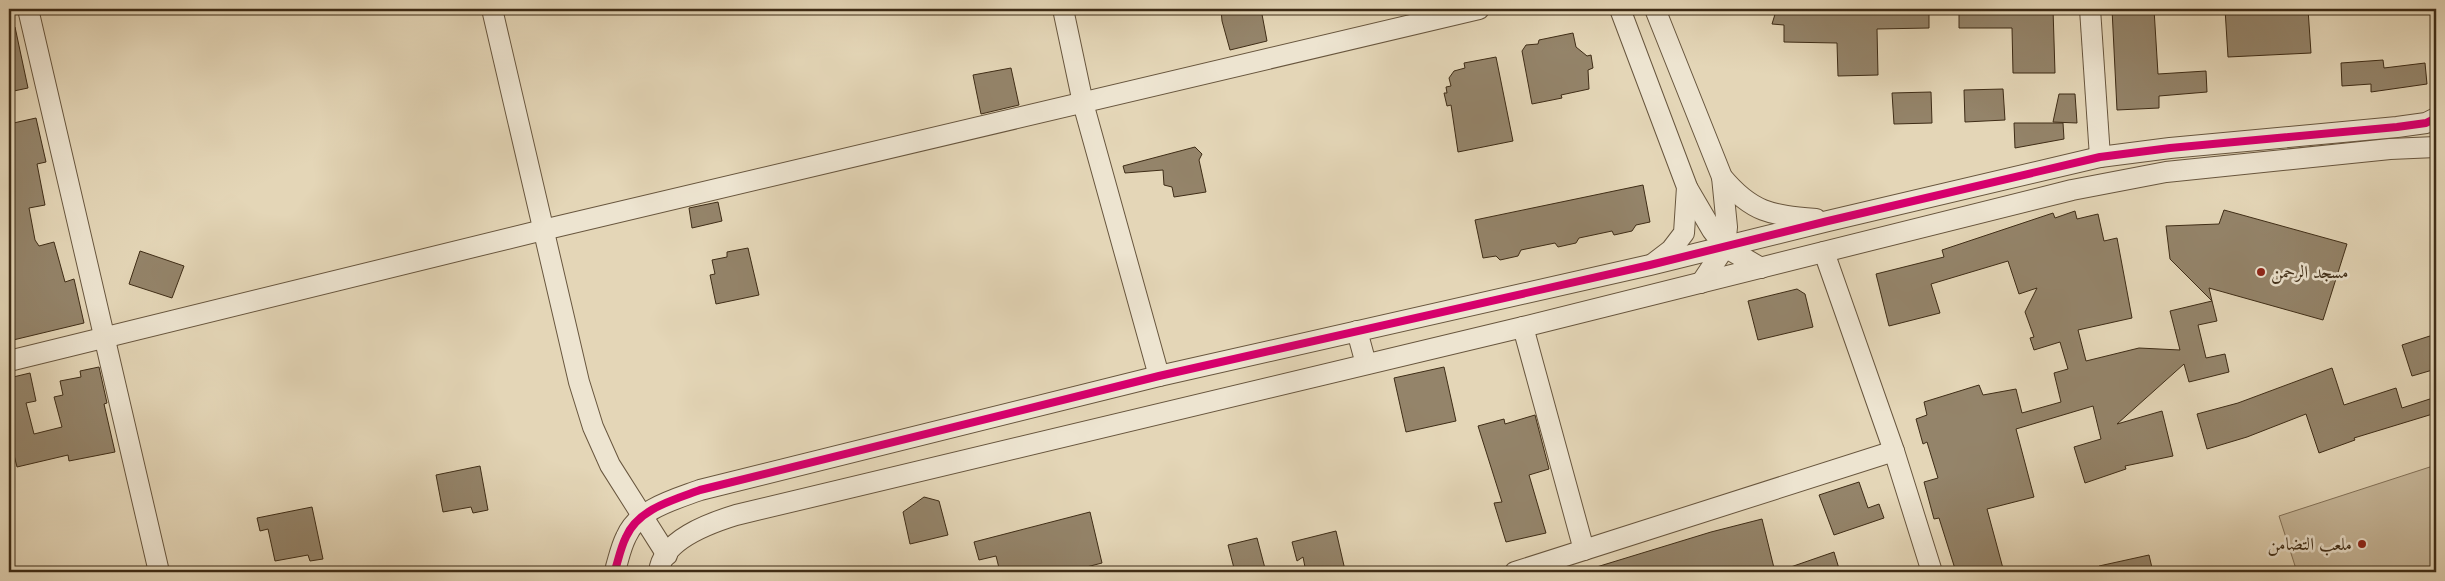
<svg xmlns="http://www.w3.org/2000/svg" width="2445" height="581" viewBox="0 0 2445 581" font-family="Cardo,Amiri,serif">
  <rect width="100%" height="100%" fill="#e4d6b7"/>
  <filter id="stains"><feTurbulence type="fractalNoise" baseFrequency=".004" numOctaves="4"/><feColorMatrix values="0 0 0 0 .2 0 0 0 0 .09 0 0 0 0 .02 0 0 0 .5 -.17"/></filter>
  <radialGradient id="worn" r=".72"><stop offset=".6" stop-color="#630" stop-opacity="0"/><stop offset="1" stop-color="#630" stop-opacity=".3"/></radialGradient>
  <!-- green -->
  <path fill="#c8b99c" stroke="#837259" d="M2436,465v107h-139l-18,-56z"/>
  <!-- building -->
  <g fill="#94846a" stroke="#3e2c16">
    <path d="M1221,9h40l6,32 -37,9 -8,-29z"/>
    <path d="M1837,9h92v19l-52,1 1,46 -40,1 -1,-33 -53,-1v-17l-12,-1 4,-13z"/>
    <path d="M1959,9h94l2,64h-42l-1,-45h-53z"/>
    <path d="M2112,9h42l4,65 48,-3 1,21 -48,4v12l-42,2z"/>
    <path d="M2225,9h83l3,44 -83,4z"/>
    <path d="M15,27l13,61 -19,4v-64z"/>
    <path d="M1573,33l3,14 11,9 4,-1 2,13 -5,2 1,19 -28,6 1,3 -30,6 -10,-53 4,-6 12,-1 1,-4z"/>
    <path d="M1496,57l17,84 -55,11 -7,-47 -4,1 -3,-13h3l-1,-6 5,-1 -2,-8 5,-7 11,-3 -1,-5z"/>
    <path d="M2383,60l1,8 41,-5 2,21 -56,8v-8l-29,2 -1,-23z"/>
    <path d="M1011,68l8,37 -38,9 -8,-39z"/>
    <path d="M2003,89l2,31 -40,2 -1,-32z"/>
    <path d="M1931,92l1,31 -38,1 -2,-31z"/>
    <path d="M2059,94h16l2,29 -24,-1z"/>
    <path d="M36,118l10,44 -9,2 8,41 -16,3 6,32 4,6 15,-4 11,40 9,-3 10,44 -75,18v-217z"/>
    <path d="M2014,123h49l1,16 -49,9z"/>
    <path d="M1195,147l7,7 -3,6 7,32 -32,5 -2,-10 -8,-2 -1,-15 -38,3 -2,-7z"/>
    <path d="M1643,185l7,37 -14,3 -4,6 -18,4 -2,-4 -33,7 -3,5 -18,4 -3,-4 -34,7 -3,6 -18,4 -4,-4 -13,2 -8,-38z"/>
    <path d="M718,202l4,19 -30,7 -3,-20z"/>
    <path d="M2224,210l123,34 -24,76 -114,-32 3,13 -42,-42 -4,-33 53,-2z"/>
    <path d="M2075,211l2,8 21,-5 6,27 13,-3 15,80 -54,12 8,31 53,-13 41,2 -10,-39 42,-10 5,20 -19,4 8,33 19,-4 4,18 -40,10 -5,-18 -67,60 45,-13 11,45 -48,10 1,3 -41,14 -11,-36 27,-8 -8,-33 -77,23 18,68 -47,12 17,63h-48l-17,-54 -5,1 -10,-37 14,-4 -11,-36 -4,2 -7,-25 11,-4 -3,-13 55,-17 4,10 33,-6 6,24 39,-11 -7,-29 14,-4 -8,-27 -26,8 -4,-12 4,-1 -9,-25 12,-24 -18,6 -11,-33 -77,23 9,29 -51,13 -13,-52 68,-17 -2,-7 111,-37 2,5z"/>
    <path d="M748,248l11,47 -43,9 -6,-29 5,-1 -3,-14 15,-3v-5z"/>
    <path d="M140,251l44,15 -12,32 -43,-14z"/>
    <path d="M1797,289l8,5 8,33 -55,13 -10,-39z"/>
    <path d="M2436,334v35l-24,7 -10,-31z"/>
    <path d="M99,367l8,36 -3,1 11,48 -46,9 -1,-6 -51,12 -8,-32v-57l21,-5 6,28 -10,2 8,31 28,-7 -8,-30 9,-2 -3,-14 21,-4 -1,-6z"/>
    <path d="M1444,367l12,54 -50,11 -12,-54z"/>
    <path d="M2332,368l12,37 52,-17 6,20 34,-11v16l-82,25 1,2 -36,13 -13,-39 -59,23 -40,12 -10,-35 41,-11z"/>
    <path d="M1535,415l14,54 -20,6 17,58 -40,9 -12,-39 8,-1 -24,-76 26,-7 1,5z"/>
    <path d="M480,466l8,44 -15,3 -2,-6 -28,5 -7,-37z"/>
    <path d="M1859,482l9,26 11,-4 5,14 -50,17 -15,-40z"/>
    <path d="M924,497l15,4 9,34 -38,9 -7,-32z"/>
    <path d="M312,507l11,52 -13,2 -2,-6 -33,6 -7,-32 -8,2 -3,-13z"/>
    <path d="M1090,512l12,51 -35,9h-67l-4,-16 -17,4 -5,-18z"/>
    <path d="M1762,519l13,53h-184l-1,-3 121,-37z"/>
    <path d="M1336,531l9,39 -39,2 -3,-15 -6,4 -5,-19z"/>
    <path d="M1257,538l9,34h-31l-7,-27z"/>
    <path d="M1834,552l6,20h-58v-2z"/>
    <path d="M2149,555l4,17h-53l-1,-6z"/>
  </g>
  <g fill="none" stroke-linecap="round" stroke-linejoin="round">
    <!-- minor casing -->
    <g stroke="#68563e" stroke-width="22">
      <g id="minor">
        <path d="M28,9l131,563"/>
        <path d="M492,9l87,373 14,45 17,38 57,90"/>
        <path d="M1063,9l20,94 76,273"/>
        <path d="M1620,9l67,178 -3,46 -13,17 -17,13"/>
        <path d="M1655,9l67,168c30,36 49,38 94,42"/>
        <path d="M2090,9l10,148"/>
        <path d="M1688,189l24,41 13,17 36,21"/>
        <path d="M1824,252l70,199 38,121"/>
        <path d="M1701,283l24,-36 2,-20 -5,-50"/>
        <path d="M1523,327l61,223"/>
        <path d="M1357,331l9,33"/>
        <path d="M9,361l534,-131 936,-221"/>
        <path d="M616,572v-5c3,-10 5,-20 10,-30 12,-28 47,-37 74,-47l459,-114 491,-111 178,-44 272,-64 70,-9 227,-21 29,-4 10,-5"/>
        <path d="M659,572c3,-32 51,-49 77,-57l787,-188 549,-137 94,-18 224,-23 46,-2"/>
        <path d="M1515,572l379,-121"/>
      </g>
    </g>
    <!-- minor -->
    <use href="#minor" stroke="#ede4d0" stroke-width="20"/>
    <!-- cycleway casing -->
    <g stroke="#ede4d0" stroke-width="11">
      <path id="cycleway" d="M616,572v-5c3,-10 5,-20 10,-30 12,-28 47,-37 74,-47l459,-114 491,-111 178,-44 272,-64 70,-9 227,-21 29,-4 10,-5"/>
    </g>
    <!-- cycleway -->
    <use href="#cycleway" stroke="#d6006c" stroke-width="8"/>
  </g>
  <!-- markers -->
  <g fill="#8f2418" stroke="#ede4d0" stroke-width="2">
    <circle cx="2261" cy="272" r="5"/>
    <circle cx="2362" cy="544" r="5"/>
  </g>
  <g text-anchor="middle" stroke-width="5" stroke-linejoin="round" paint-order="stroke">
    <!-- poi labels -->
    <g font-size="18" fill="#3e2c16" stroke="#ede4d0" text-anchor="start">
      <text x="2271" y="278">مسجد الرحمن</text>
      <text x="2352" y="550" text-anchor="end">ملعب التضامن</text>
    </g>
  </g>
  <!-- margin -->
  <rect width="2445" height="581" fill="none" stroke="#e4d6b7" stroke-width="30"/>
  <rect x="10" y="10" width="2425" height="561" fill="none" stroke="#3e2c16" stroke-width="2.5"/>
  <rect x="15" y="15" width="2415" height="551" fill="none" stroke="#3e2c16"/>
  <rect width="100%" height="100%" filter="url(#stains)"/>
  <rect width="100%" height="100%" fill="url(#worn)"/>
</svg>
